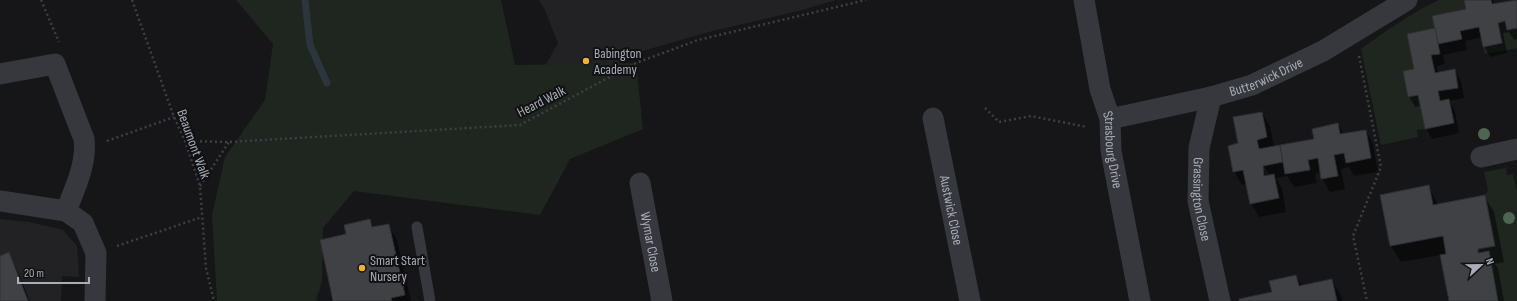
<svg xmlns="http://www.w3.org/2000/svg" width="1517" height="301" viewBox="0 0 1517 301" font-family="'Sofia Sans Condensed',sans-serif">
  <rect width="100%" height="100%" fill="#161618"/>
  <!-- built -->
  <g fill="#222225">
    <path d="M538,0h298l-34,10 -93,22 -70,20 -31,18 -67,3 17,-30 -14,-35z"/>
    <path d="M0,219l29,3 34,8 14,16 2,31 -17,-1 -1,25h-61z"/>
  </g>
  <!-- green -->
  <g fill="#1e261f">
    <path d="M236,0h265l14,65 121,-2 7,66 -73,30 -30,56 -186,-24 -31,37 -1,53 -6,20h-99l-5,-86 13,-58 40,-57 8,-56z"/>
    <path d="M1439,0h25l2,9 -34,7 3,12 -28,6 7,35 -11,2 5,26 10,-2 7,34 -8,1 1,7 -37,8 -20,-96c25,-18 50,-36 78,-49z"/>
    <path d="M1505,21l12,7v20l-32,6 -2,-7 15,-24z"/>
    <path d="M1506,168l1,7 6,-1 4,18v109h-19l-9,-50 -11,2v-4l17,-3 -10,-51 3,-5 -4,-18z"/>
  </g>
  <!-- shadow -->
  <g fill="#0007" fill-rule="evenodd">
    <path d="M1465,0h28l2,4 22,-4v39l-3,1 -5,-8 -6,1 4,20 -17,4 -6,-11 -2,-9 -17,4 2,9 -24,5 2,9 -8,2 1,8 17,-3 6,10 3,17 -15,3 6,10 4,22 -27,6 -6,-11 -4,-22 -7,1 -6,-11 6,-27 21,-40 31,-19z"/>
    <path d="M1262,113l8,13 4,21 41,-7 23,-16 6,11 22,-4 7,13 5,28 -24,4 -5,-9 -8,2 4,20 -15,3 -8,-14 -1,-6 -6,2 2,9 -23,4 -7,-11 -11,2 6,10 4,24 -27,5 -8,-14 -4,-19 -5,1 -8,-14 6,-27zM1261,161l9,15h-3l-8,-14z"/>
    <path d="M1428,186l10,19 46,-9 10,16 10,50 -9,2 3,4 6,33h-54l-9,-46 -40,7 -10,-16 -10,-51z"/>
    <path d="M370,220l4,8 14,-3 9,15 14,61h-77l13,-66z"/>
    <path d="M8,253l8,14 14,34h-30v-44z"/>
    <path d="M1296,276l6,10 30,-6 9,16 1,5h-102l33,-8z"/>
  </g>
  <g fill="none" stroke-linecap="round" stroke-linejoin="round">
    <!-- stream -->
    <path stroke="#2c353c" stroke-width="7" d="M305,0l5,45 17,38"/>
  </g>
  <!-- building -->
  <g fill="#404145" stroke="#303034">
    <path d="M1464,0h27l1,4 25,-4v28l-10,2 -2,-9 -7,2 4,20 -19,4 -4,-20 -19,4 2,8 -24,5 -6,-28 34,-7z"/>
    <path d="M1435,28l5,26 -9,1 4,18 20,-4 3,19 -20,3 2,10 9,-2 5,24 -29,6 -7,-34 -10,2 -5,-26 11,-2 -7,-35z"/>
    <path d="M1262,112l5,25 -10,3 2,9 21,-4 3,17 -20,4 1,10 10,-2 5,24 -29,6 -7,-34 -10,2 -5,-26 10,-3 -5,-26z"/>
    <path d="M1338,123l2,11 26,-4 5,28 -25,5 -2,-10 -10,2 4,21 -17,3 -3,-21 -10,2 2,10 -25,4 -5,-29 34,-6 -2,-10z"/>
    <path d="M1429,185l4,20 52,-10 10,51 -17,3v4l11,-2 9,50h-49l-9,-46 6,-1 -3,-18 -53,10 -10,-51z"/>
    <path d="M370,219l2,8 17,-3 16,71 -14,3 1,3h-59l-13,-61 26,-6 -2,-9z"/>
    <path d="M9,252l19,49h-28v-45z"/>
    <path d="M1296,275l3,11 33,-7 5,22h-98v-2l33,-7 -3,-11z"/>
  </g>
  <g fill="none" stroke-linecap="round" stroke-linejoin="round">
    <!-- path -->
    <g stroke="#3d3f44" stroke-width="2.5" stroke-dasharray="2 3" stroke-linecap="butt">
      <path d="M41,0l18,42"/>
      <path d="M132,0l42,117 11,24 15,45 6,82 8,33"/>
      <path d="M1359,56l22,111 -28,69 14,65"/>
      <path d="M985,108l14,14 32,-6 56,11"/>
      <path d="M107,141l67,-24"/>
      <path d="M185,141l44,1 291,-17 116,-62 62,-23 168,-40"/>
      <path d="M200,186l29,-44"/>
      <path d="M117,246l85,-29"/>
    </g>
    <!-- service -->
    <path stroke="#37383d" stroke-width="11" d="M417,227l13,74"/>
    <!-- minor -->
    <g stroke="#37383d" stroke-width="21">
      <path id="s1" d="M1084,0l16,89 10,30 1,32 29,150"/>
      <path d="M0,74l55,-10 29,75c3,25 -9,49 -18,72"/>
      <path id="s2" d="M1211,97l-12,51 -1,53 22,100"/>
      <path id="s3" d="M933,118l37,183"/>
      <path id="s4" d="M1110,119l101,-22 41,-12 71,-34 84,-51"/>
      <path d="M1481,157l36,-8"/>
      <path id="s5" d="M640,183l22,118"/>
      <path d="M0,201l66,10 17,12 13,30 -1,48"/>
    </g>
  </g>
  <!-- trees -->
  <g fill="#506452">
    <circle cx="1484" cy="134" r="6"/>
    <circle cx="1509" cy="218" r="6"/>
  </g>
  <!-- markers -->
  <g fill="#f2b134" stroke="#111113" stroke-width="1.5">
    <circle cx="586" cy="61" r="4"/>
    <circle cx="362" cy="268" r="4"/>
  </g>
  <g text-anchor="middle" stroke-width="4" stroke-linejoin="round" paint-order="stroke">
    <!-- poi labels -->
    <g font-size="14" fill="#a8adb8" stroke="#111113" text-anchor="start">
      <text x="594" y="58">Babington<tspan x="594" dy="16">Academy</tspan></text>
      <text x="370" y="265">Smart Start<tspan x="370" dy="16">Nursery</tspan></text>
    </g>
    <!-- street labels -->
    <g font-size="14" fill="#a8adb8" stroke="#111113">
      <text dy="5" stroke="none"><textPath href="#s4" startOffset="162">Butterwick Drive</textPath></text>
      <text transform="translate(541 101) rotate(-27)" y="5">Heard Walk</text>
      <text transform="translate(194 144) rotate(70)" y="5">Beaumont Walk</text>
      <text dy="5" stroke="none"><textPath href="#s1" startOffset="153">Strasbourg Drive</textPath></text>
      <text dy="5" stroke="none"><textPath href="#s2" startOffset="104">Grassington Close</textPath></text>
      <text dy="5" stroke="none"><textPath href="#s3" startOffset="94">Austwick Close</textPath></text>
      <text dy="5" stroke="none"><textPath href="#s5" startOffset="60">Wymar Close</textPath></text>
    </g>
  </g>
  <!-- north arrow -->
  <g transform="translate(1481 265) rotate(68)" stroke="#111113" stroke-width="3" paint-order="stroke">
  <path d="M0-3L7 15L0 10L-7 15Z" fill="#a8adb8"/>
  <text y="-6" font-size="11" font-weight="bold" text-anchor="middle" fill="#a8adb8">N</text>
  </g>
  <!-- scale -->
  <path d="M18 277v6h71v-6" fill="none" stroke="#a8adb8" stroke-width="2"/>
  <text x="24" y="277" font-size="12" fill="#a8adb8" stroke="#111113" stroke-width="3" paint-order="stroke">20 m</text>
</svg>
